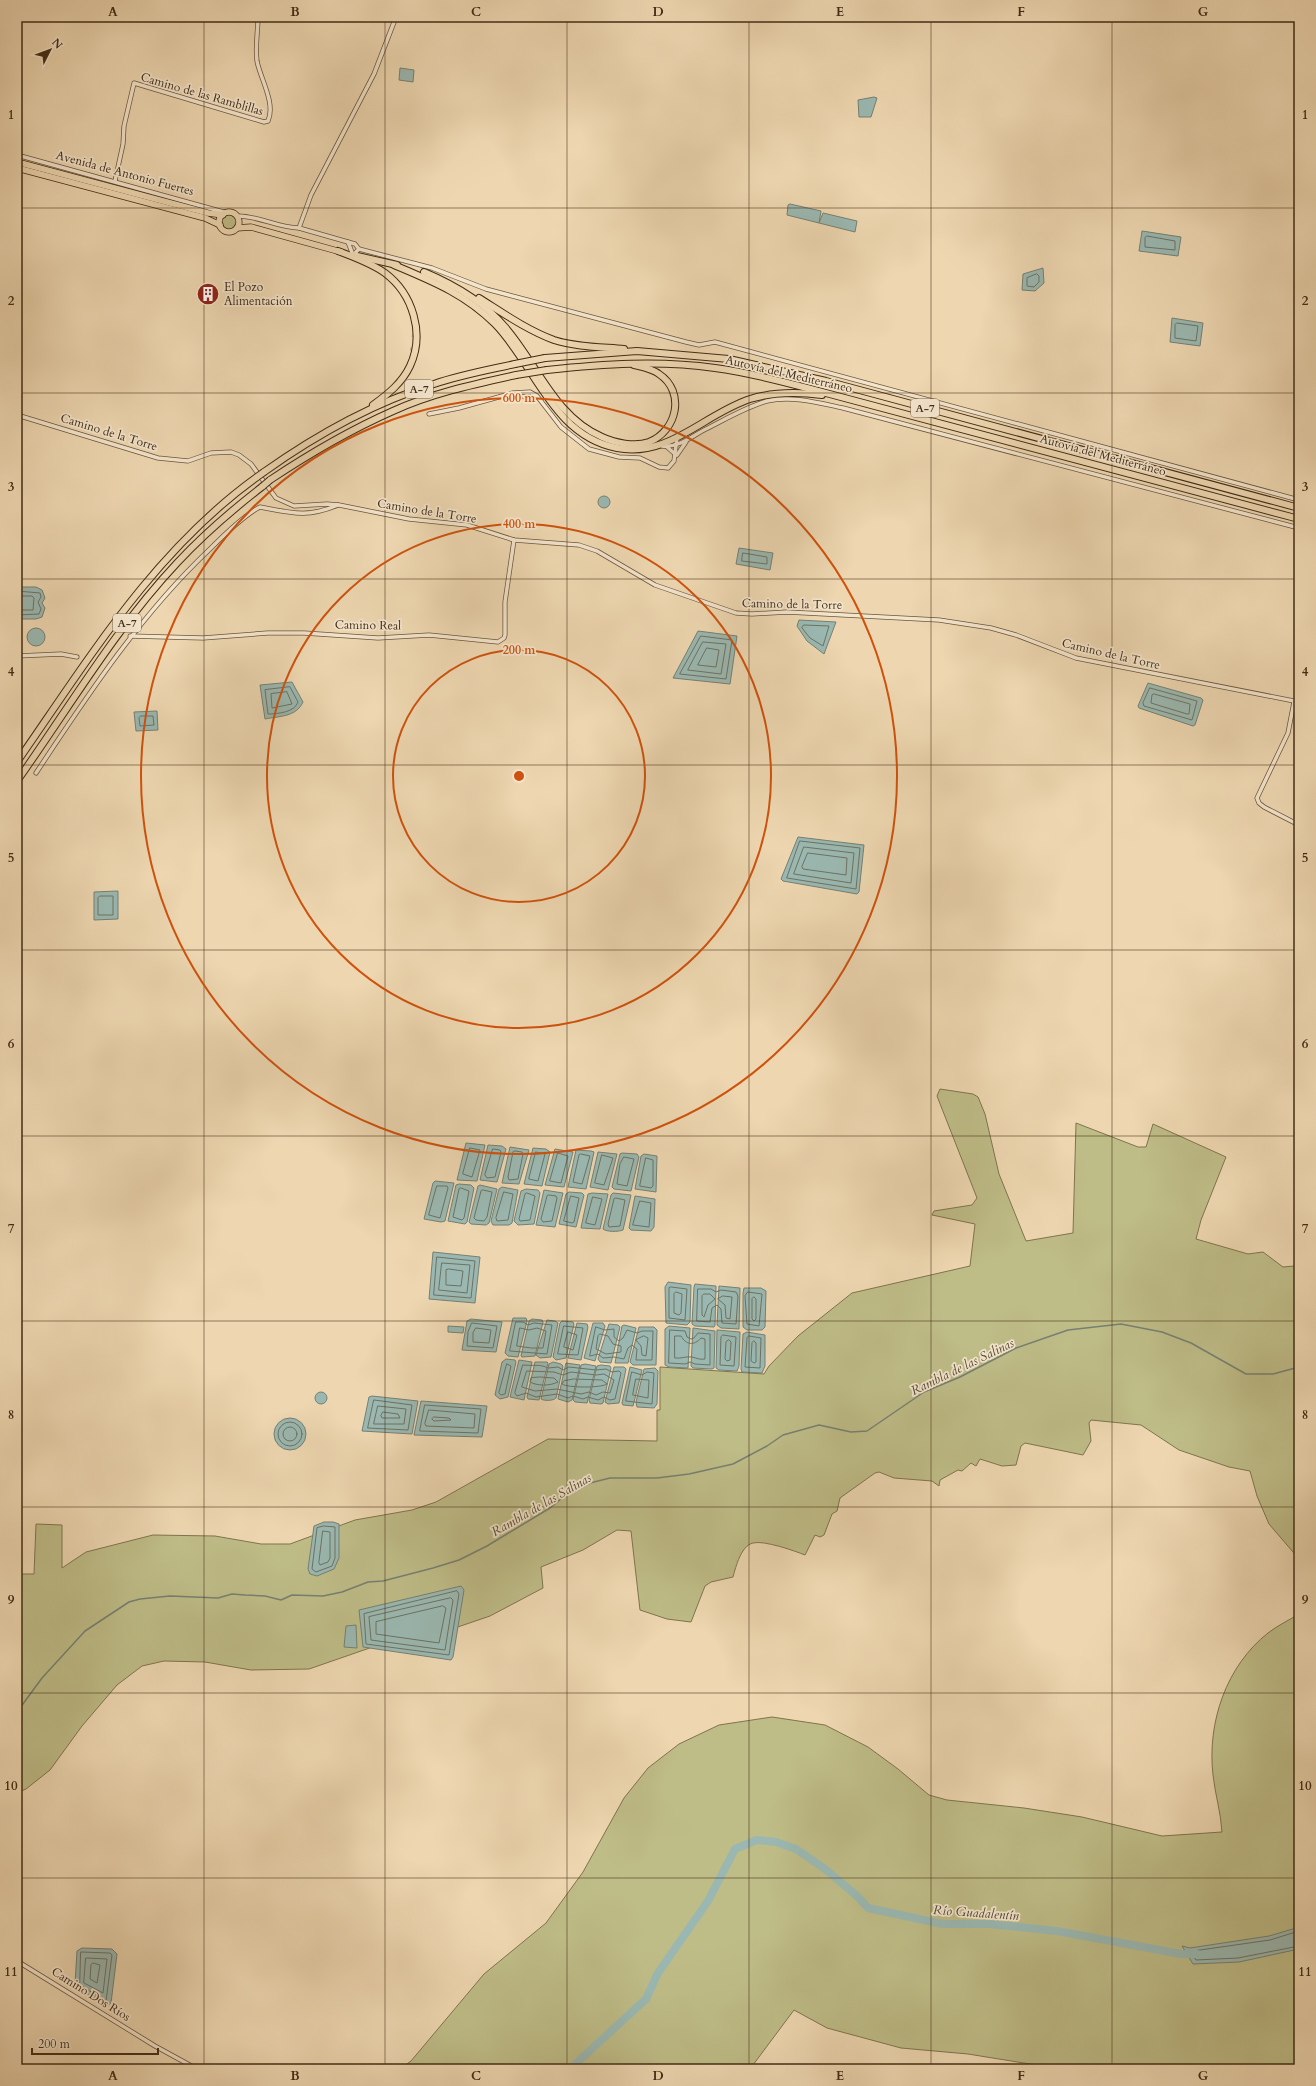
<svg xmlns="http://www.w3.org/2000/svg" width="1316" height="2086" viewBox="0 0 1316 2086" font-family="Cardo,serif">
  <rect width="100%" height="100%" fill="#edd6b0"/>
  <filter id="stains"><feTurbulence type="fractalNoise" baseFrequency=".005" numOctaves="4"/><feColorMatrix values="0 0 0 0 .2 0 0 0 0 .09 0 0 0 0 .02 0 0 0 .5 -.17"/></filter>
  <radialGradient id="worn" r=".72"><stop offset=".6" stop-color="#630" stop-opacity="0"/><stop offset="1" stop-color="#630" stop-opacity=".3"/></radialGradient>
  <!-- green -->
  <g fill="#bebc87" stroke="#80744e">
    <circle cx="229" cy="222" r="9"/>
    <path d="M940,1089l33,5 5,3 7,17 14,60 27,67 47,-8 3,-110 62,24h8l7,-23 73,33 -25,63 -5,19 52,15 15,-2 20,15 11,-1 5,-4v297l-30,-35 -12,-28 -7,-25 -21,-4 -50,-17 -38,-25 -50,-5 -2,3 2,18 -8,14 -58,-12 -4,3 -5,19 -14,1 -22,-7 -4,7 -5,-3 -9,8 -4,-1 -18,10 -1,6 -7,-5 -38,-3 -15,-6 -4,1 -35,25 -3,13 -5,3 -8,21 -4,2 -5,-2 -10,20c-10,-4 -41,-15 -52,-12 -12,3 -17,23 -20,34l-22,5 -6,4 -14,36 -24,-3 -27,-9 -9,-79 -14,-1 -34,20 -42,17 2,21 -53,28 -47,16 -56,10 -78,27 -58,1 -46,-8 -41,-1 -22,5 -25,19 -35,41 -32,44 -24,19 -9,4 1,-219h16l2,-50 26,1v43l24,-16 67,-17 62,1 46,8h29l65,-24 57,-10 24,-8 112,-63 109,2v-31h3v-43l104,7 5,-8 29,-30 54,-43 118,-27 5,-42 -43,-9 2,-4 38,-6 5,-7 -40,-102z"/>
    <path d="M1299,1614v455h-245l-18,-4 -68,-11 -67,-6 -74,-20 -33,-18 -44,59h-350l11,-8 73,-87 62,-51 37,-51 41,-74 24,-30 31,-24 40,-19 53,-8 53,8 43,22 30,22 31,26 18,5 77,8 58,9 80,19 60,-4c-1,-19 -7,-38 -9,-57 -6,-52 13,-109 55,-142 9,-7 21,-13 31,-19z"/>
  </g>
  <!-- water -->
  <g fill="#9ab8b1" stroke="#768072">
    <path d="M400,68l14,2 -1,12 -14,-2z"/>
    <path d="M874,97l3,1 -6,19h-12l-1,-17z"/>
    <path d="M790,204l31,7 -2,12 -32,-8 1,-10z"/>
    <path d="M823,213l34,8 -2,11 -36,-9z"/>
    <path d="M1142,231l39,6 -3,19 -39,-5z"/>
    <path d="M1043,268l1,15 -9,8 -13,-1 1,-16z"/>
    <path d="M1172,318l31,5 -3,23 -30,-4z"/>
    <circle cx="604" cy="502" r="6"/>
    <path d="M739,548l34,5 -3,17 -34,-6z"/>
    <path d="M17,587h19l6,3 3,8 -3,5 3,5 -3,9 -6,2h-19z"/>
    <path d="M799,620l37,2 -12,32 -17,-13 -10,-15z"/>
    <circle cx="36" cy="637" r="9"/>
    <path d="M698,631l39,5 -7,48 -57,-6z"/>
    <path d="M292,682l11,20c-7,15 -23,14 -38,17l-5,-34z"/>
    <path d="M1148,683l53,15 2,2 -8,25 -2,1 -54,-18 -1,-2z"/>
    <path d="M157,711l1,19 -22,1 -2,-19z"/>
    <path d="M798,837l66,8 -5,47 -2,2 -74,-13 -2,-2z"/>
    <path d="M118,891v28l-24,1v-28z"/>
    <path d="M466,1143l19,2 -8,36 -20,-1z"/>
    <path d="M488,1145l14,1 4,3 -9,33 -17,-2z"/>
    <path d="M510,1147l19,3 -10,34 -17,-1z"/>
    <path d="M533,1148l13,1 4,3 -8,34 -18,-2z"/>
    <path d="M555,1149l18,3 -9,35 -19,-2z"/>
    <path d="M576,1150l15,1 3,1 -8,37 -18,-2z"/>
    <path d="M598,1152l19,2 -9,36 -18,-3z"/>
    <path d="M622,1153l15,1 2,3 -8,34 -17,-2 -2,-2 8,-33z"/>
    <path d="M644,1154l13,2 -1,36 -21,-3 6,-33z"/>
    <path d="M435,1181l19,2 -9,38 -4,1 -17,-3 9,-36z"/>
    <path d="M459,1184l12,1 3,3 -7,34 -2,2 -17,-3 8,-36z"/>
    <path d="M480,1185l17,4 -8,34 -3,2 -15,-1 -2,-2 9,-36z"/>
    <path d="M502,1187l16,3 -6,33 -3,2h-16l-2,-4 8,-32z"/>
    <path d="M526,1189l12,1 2,3 -6,31 -16,1 -4,-4 7,-30z"/>
    <path d="M544,1190l19,3 -8,34 -19,-2z"/>
    <path d="M569,1192l13,1 2,2 -8,32 -17,-3 7,-30z"/>
    <path d="M592,1193l16,1 -8,35 -19,-1 7,-34z"/>
    <path d="M613,1193l18,2 -8,35c-5,2 -16,2 -20,-1l8,-34z"/>
    <path d="M635,1196l20,3 -1,28 -3,4 -20,-1 -2,-2z"/>
    <path d="M433,1252l47,5 -5,46 -46,-4z"/>
    <path d="M668,1282l23,3 -1,37 -3,3 -21,-2 -1,-36z"/>
    <path d="M695,1284l21,2 -1,39 -1,2 -19,-1 -3,-2 2,-37z"/>
    <path d="M719,1286l21,2 -1,41 -18,-1 -4,-3z"/>
    <path d="M744,1288h17l5,3 -1,36 -3,3h-15l-4,-3v-34z"/>
    <path d="M513,1318h13l1,3 -9,36 -10,-1 -3,-3z"/>
    <path d="M471,1319l31,3 -6,30 -34,-2 5,-29z"/>
    <path d="M532,1319l10,1 1,2 -8,34 -13,1 -1,-1 8,-35z"/>
    <path d="M547,1320l8,1 3,2 -7,34 -11,1 -4,-3z"/>
    <path d="M562,1321l11,1 1,2 -8,34 -10,2 -3,-3 7,-34z"/>
    <path d="M577,1323l10,1 1,3 -7,33 -13,-2z"/>
    <path d="M593,1323h10l2,3 -10,35 -11,-3z"/>
    <path d="M609,1324l9,1 2,2 -9,36 -11,-1 -2,-3z"/>
    <path d="M624,1325l12,3 -8,35h-13l7,-37z"/>
    <path d="M448,1326l16,1 -1,6 -15,-1z"/>
    <path d="M669,1326l21,2 -2,40 -19,-1 -4,-2v-36z"/>
    <path d="M639,1327h15l3,3 -1,35h-23l-3,-3z"/>
    <path d="M693,1328l22,3 -1,37 -2,1 -19,-1 -2,-2z"/>
    <path d="M717,1330l23,2 -1,34 -2,5 -18,-1 -3,-2z"/>
    <path d="M747,1332l18,3v31l-3,7 -20,-1 -1,-3 2,-35z"/>
    <path d="M506,1359l9,1 1,2 -8,35 -8,2 -5,-4 7,-33z"/>
    <path d="M519,1360l13,2 -8,38 -14,-3z"/>
    <path d="M535,1362h12l1,1 -9,37 -11,-1 -1,-2z"/>
    <path d="M553,1362l8,2 2,2 -7,32c-3,3 -12,3 -15,1l8,-35z"/>
    <path d="M566,1363l14,2 -8,35 -4,2 -10,-3z"/>
    <path d="M585,1364l11,2 -9,37 -12,-1 -2,-2 8,-35z"/>
    <path d="M601,1365l9,1 1,2 -8,35 -2,1 -11,-1 -1,-3 8,-34z"/>
    <path d="M614,1367h10l2,2 -7,34 -11,1 -3,-2z"/>
    <path d="M630,1367l12,3 -9,36 -10,-1 -1,-2z"/>
    <path d="M655,1368l3,3 -1,33 -3,4 -17,-1 -1,-5 8,-33z"/>
    <circle cx="321" cy="1398" r="6"/>
    <path d="M372,1396l46,5 -6,33 -50,-3 7,-34z"/>
    <path d="M421,1401l66,5 -5,31 -68,-2z"/>
    <circle cx="290" cy="1434" r="16"/>
    <path d="M324,1522h9l6,2v34l-5,11 -17,7 -7,-2 -2,-5 6,-43z"/>
    <path d="M461,1586l3,4 -11,67 -2,3 -88,-13 -4,-37z"/>
    <path d="M356,1625l1,23 -13,-1 2,-21z"/>
    <path d="M1299,1925v24l-60,13 -46,2 -11,-18 8,2 79,-12 27,-8z"/>
    <path d="M82,1948l30,1 5,5 -6,49 -5,3 -29,-18 -2,-4 2,-33z"/>
  </g>
  <g fill="none" stroke-linecap="round" stroke-linejoin="round">
    <!-- shore -->
    <g stroke="#6e7262" stroke-width="1">
      <path d="M1147,236l28,5v9l-30,-3v-9z"/>
      <path d="M1037,274l2,2v6l-5,5 -7,-1v-8z"/>
      <path d="M1177,323l21,3 -2,15 -21,-3v-13z"/>
      <path d="M743,553l24,4v7l-25,-3z"/>
      <path d="M17,591l23,2 1,4 -3,5 3,7 -2,5 -22,1"/>
      <path d="M17,596h15l2,2 -1,12h-16"/>
      <path d="M804,625l25,1 -6,20 -13,-8 -8,-10z"/>
      <path d="M701,636l31,4 -6,39 -46,-5z"/>
      <path d="M703,642l23,2 -5,30 -33,-4z"/>
      <path d="M707,648l12,2 -3,17 -18,-2z"/>
      <path d="M290,687l8,15c-3,10 -20,12 -30,12l-3,-24z"/>
      <path d="M1150,688l47,13 -5,19 -48,-14 -1,-3z"/>
      <path d="M287,692l5,12 -20,4 -1,-14z"/>
      <path d="M1154,694l36,10 -1,10h-2l-36,-11 1,-8z"/>
      <path d="M141,716h12l1,9 -14,1 -1,-8z"/>
      <path d="M800,841l60,7 -4,41 -69,-11z"/>
      <path d="M804,847l50,6 -3,30 -57,-9z"/>
      <path d="M808,853l39,5 -1,17 -43,-6 -1,-2z"/>
      <path d="M100,896h13v19h-15v-17z"/>
      <path d="M470,1148l10,2 -8,27 -9,-3z"/>
      <path d="M493,1149l7,1 1,2 -6,25 -8,1 -2,-3z"/>
      <path d="M515,1151l7,1 1,2 -5,25 -9,1 -1,-3 5,-25z"/>
      <path d="M536,1152l9,2 -7,27 -9,-2z"/>
      <path d="M558,1153l10,3 -7,27 -11,-2z"/>
      <path d="M581,1154l9,2 -8,28 -9,-2 6,-27z"/>
      <path d="M602,1155l11,3 -9,27 -9,-2z"/>
      <path d="M624,1157l10,2 -7,27 -10,-2 3,-20z"/>
      <path d="M646,1158l7,2v26l-2,2 -11,-2z"/>
      <path d="M437,1186h10l1,2 -8,30 -11,-3z"/>
      <path d="M461,1188l8,3 -5,27 -2,2 -9,-3 6,-28z"/>
      <path d="M483,1190l9,2 -5,25 -3,4 -8,-1 -2,-2 7,-27z"/>
      <path d="M504,1192l9,2 -5,26 -11,1 -1,-3z"/>
      <path d="M527,1193l8,3 -5,24 -10,1 -1,-2 6,-25z"/>
      <path d="M549,1195l7,1 1,2 -5,23 -9,1 -2,-3 6,-23z"/>
      <path d="M571,1196l8,2 -5,24 -2,1 -8,-2z"/>
      <path d="M593,1197l9,2 -7,26 -9,-2z"/>
      <path d="M616,1198l9,2 -5,26 -11,1 -1,-3 6,-25z"/>
      <path d="M640,1201l11,2 -2,24 -16,-2z"/>
      <path d="M437,1257l38,4 -4,37 -37,-3z"/>
      <path d="M442,1263l28,2 -3,28 -28,-3z"/>
      <path d="M449,1269l14,2 -2,15 -15,-1v-15z"/>
      <path d="M671,1287l16,2 -2,31 -16,-2v-30z"/>
      <path d="M698,1289h13l5,3 5,-2 15,2 2,4 -2,28 -14,-1 -1,-14 -4,-4 -5,3 -2,14 -13,-1z"/>
      <path d="M676,1292l6,2 -1,19 -2,2 -5,-2v-19z"/>
      <path d="M748,1292l14,2 -3,32 -12,-2 -2,-28z"/>
      <path d="M704,1294h6l5,5 -7,6 -4,12 -2,-2v-19z"/>
      <path d="M723,1296l9,1 -2,22 -4,-1 -1,-13 -7,-6z"/>
      <path d="M754,1297l2,2v20l-2,2 -2,-2v-20z"/>
      <path d="M516,1322h7l5,3 6,-2 18,2 -5,29 -37,-3z"/>
      <path d="M472,1323l25,3 -4,22 -26,-2 1,-14z"/>
      <path d="M564,1326l19,2 -5,27 -20,-1z"/>
      <path d="M596,1327l9,3 9,-1v8l5,4 4,-3 4,-8 10,3 5,-2h11l-1,29h-16l1,-11 -5,-4 -4,3 -4,11 -10,-2 -11,1 -5,-4 -8,2z"/>
      <path d="M476,1328l15,2 -2,13 -16,-1v-9z"/>
      <path d="M520,1328l9,2 8,-2 9,3 -3,17h-12l-14,-2z"/>
      <path d="M670,1330l15,1 2,6 4,2 3,-1 4,-5 12,1v31l-15,-1 -5,-2 -5,2 -16,-1z"/>
      <path d="M568,1332l9,3 -4,15 -9,-3z"/>
      <path d="M600,1334l8,2 5,8 8,2v6l-15,2 -10,-5 2,-13z"/>
      <path d="M723,1335l13,2 -2,29 -14,-1 1,-28z"/>
      <path d="M644,1336l4,2 -2,18 -4,-1 -1,-9 -5,-6z"/>
      <path d="M675,1336h6c5,9 13,10 20,2l4,1v20c-6,1 -8,-1 -13,-2 -6,-1 -11,2 -17,1z"/>
      <path d="M749,1336l12,2 -1,30 -15,-1 2,-29z"/>
      <path d="M729,1340l2,2 -1,18 -3,1 -2,-2 1,-17z"/>
      <path d="M754,1341l2,2v19l-2,1 -3,-2 1,-18z"/>
      <path d="M507,1364l4,2 -6,28 -4,1 -2,-2z"/>
      <path d="M523,1365c9,1 18,-1 25,3l10,-1 5,3 6,-3 27,3 10,-1 6,3 7,-1 2,2 -6,26 -5,1 -6,-3 -6,3 -10,-3 -5,2 -10,-3 -5,2 -11,-4 -21,3 -10,-4 -9,3 -2,-3z"/>
      <path d="M527,1371l27,1 9,3 8,-3 25,3 8,-1 10,6 -4,13 -7,-1 -7,3 -7,-3 -8,2 -24,-5 -22,2 -13,-4z"/>
      <path d="M632,1372l10,3 5,-3 7,1 -2,31 -26,-3z"/>
      <path d="M540,1377l14,1 4,4c-8,4 -21,4 -28,0l1,-4z"/>
      <path d="M574,1379l28,1 5,4c-6,4 -39,4 -45,0l2,-3z"/>
      <path d="M636,1379l13,1 -1,18 -15,-3z"/>
      <path d="M374,1400l38,5 -4,25 -40,-2z"/>
      <path d="M425,1405l56,4 -3,24 -58,-2z"/>
      <path d="M378,1406l28,3 -2,15h-30z"/>
      <path d="M429,1410l46,4 -1,14 -48,-2 -1,-2z"/>
      <path d="M383,1412l15,2 2,4h-18l-1,-2z"/>
      <path d="M434,1417l15,1 2,2 -17,1 -2,-2z"/>
      <circle cx="290" cy="1434" r="12"/>
      <circle cx="290" cy="1434" r="7"/>
      <path d="M324,1526l11,1v31l-3,8 -16,6 -4,-3 5,-41z"/>
      <path d="M323,1531l7,1v26l-2,4 -8,3 -1,-2z"/>
      <path d="M457,1591l2,3 -10,61 -83,-11 -2,-30z"/>
      <path d="M451,1598l2,2 -8,50 -74,-10 -2,-23z"/>
      <path d="M443,1606l3,2 -7,35 -63,-9v-12z"/>
      <path d="M1299,1931l-29,9 -77,11 -2,2 5,7 42,-2 61,-12"/>
      <path d="M81,1952l29,1 2,2 -6,46 -26,-16z"/>
      <path d="M86,1958l21,1 -4,34 -19,-10z"/>
      <path d="M93,1963l7,2 -3,18 -7,-4 1,-14z"/>
    </g>
    <!-- stream -->
    <path stroke="#768072" stroke-width="1.5" d="M17,1712l25,-34 43,-47 44,-29 11,-3 30,-3 48,2 14,-4 13,1 20,1 16,4 11,-5 31,1 19,-4 26,-10 15,-1 50,-13 26,-8 28,-14 63,-38 12,-10 28,-15 20,-5h47l32,-4 44,-10 34,-18 16,-11 36,-10 32,7 16,-1 57,-39 36,-15 56,-29 52,-18 53,-6 41,8 29,11 55,31h27l26,-7"/>
    <!-- river -->
    <path stroke="#9ab8b1" stroke-width="8" d="M570,2069l76,-70 12,-26 50,-72 27,-52 22,-9 19,2 20,7 29,20 32,27 11,12 74,16h47l68,7 124,23h16"/>
    <!-- street-tunnel -->
    <g stroke="#cbb491" stroke-width="3.5" stroke-dasharray="3.5 2" stroke-linecap="butt">
      <path d="M412,335l9,5"/>
      <path d="M410,349l9,1"/>
    </g>
    <!-- street casing -->
    <g stroke="#6c563b" stroke-width="5">
      <g id="street">
        <path d="M17,155l210,58"/>
        <path d="M115,181l8,-37 1,-18 10,-43 130,39 4,-1c8,-18 -8,-43 -11,-60 -2,-14 1,-30 1,-44"/>
        <path d="M236,216c22,-1 41,12 63,12l56,16 4,5 73,19 54,21 200,53 13,3 16,-3 584,158"/>
        <path d="M299,228l12,-33 63,-121 22,-57"/>
        <path d="M348,242l5,13 6,-6"/>
        <path d="M429,414l30,-6 54,-15 17,-1 7,4 24,31 28,22 30,8 21,1 19,9 9,1 6,-7 3,-23"/>
        <path d="M17,415l141,43 30,3 23,-8 20,-1 8,3 12,9 25,34 18,8 33,-2 12,1 70,14 58,6 47,15 65,5 18,6 58,34 81,28 16,1 35,-2 152,8 52,8 25,7 60,23 223,44"/>
        <path d="M662,446c17,2 30,-10 44,-17 20,-10 40,-22 61,-28 25,-6 52,2 76,7l456,120"/>
        <path d="M666,446l10,9"/>
        <path d="M677,455l9,-13"/>
        <path d="M130,636l73,2 65,-5h36l74,5 51,-3 69,7 6,-4 1,-3v-33l9,-62"/>
        <path d="M17,656l44,-2 16,3"/>
        <path d="M1294,702l-6,31 -31,65 2,5 5,4 35,18"/>
        <path d="M36,773c53,-80 105,-159 175,-225 13,-13 33,-33 49,-41 32,6 47,11 78,-2"/>
        <path d="M17,1961l138,85 42,23"/>
      </g>
    </g>
    <!-- primary casing -->
    <g stroke="#412c14" stroke-width="7">
      <g id="primary">
        <path d="M17,162l191,51 15,2"/>
        <path d="M17,168l188,50 15,7"/>
        <circle cx="229" cy="222" r="10"/>
        <path d="M237,228l14,-1 90,25"/>
      </g>
    </g>
    <!-- highway casing -->
    <g stroke="#412c14" stroke-width="8">
      <g id="highway">
        <path d="M338,251c16,6 33,12 47,22 28,21 40,61 25,93 -8,17 -22,28 -37,39"/>
        <path d="M353,255l44,10"/>
        <path d="M394,265c38,16 71,29 101,59 40,41 58,112 122,124 52,10 87,-34 133,-49 23,-7 48,-7 72,-4"/>
        <path d="M424,272c31,13 59,29 81,55 33,38 49,89 97,110 13,6 33,10 47,5 28,-11 37,-50 10,-68 -6,-5 -17,-7 -25,-9"/>
        <path d="M479,298c24,15 48,32 75,42 22,7 47,7 70,9"/>
        <path d="M545,358l92,-7 92,8 97,22 473,127"/>
        <path d="M547,370c56,-6 112,-10 168,-2 31,4 62,12 92,20l492,131"/>
        <path d="M264,472c52,-37 110,-69 170,-88 26,-9 54,-14 81,-20"/>
        <path d="M270,480c39,-26 80,-50 123,-69 39,-18 82,-27 123,-36"/>
        <path d="M17,762c71,-102 137,-211 240,-285"/>
        <path d="M17,781c52,-73 98,-152 160,-218 26,-28 55,-53 86,-77"/>
      </g>
    </g>
    <!-- street -->
    <use href="#street" stroke="#f3e4cc" stroke-width="3.5"/>
    <!-- primary -->
    <use href="#primary" stroke="#edd6b0" stroke-width="5.5"/>
    <!-- highway -->
    <use href="#highway" stroke="#edd6b0" stroke-width="6"/>
    <!-- highway-bridge casing -->
    <g stroke="#412c14" stroke-width="8" stroke-linecap="butt">
      <g id="highway-bridge">
        <path d="M515,364l30,-6"/>
        <path d="M516,375l31,-5"/>
        <path d="M257,477l7,-5"/>
        <path d="M263,486l7,-6"/>
      </g>
    </g>
    <!-- highway-bridge -->
    <use href="#highway-bridge" stroke="#edd6b0" stroke-width="6"/>
  </g>
  <!-- grid -->
  <path fill="none" stroke="#412c14" stroke-width="1" stroke-opacity="0.55" d="M204,17v2052M385,17v2052M567,17v2052M749,17v2052M931,17v2052M1112,17v2052M17,208h1282M17,393h1282M17,579h1282M17,765h1282M17,950h1282M17,1136h1282M17,1321h1282M17,1507h1282M17,1693h1282M17,1878h1282"/>
  <!-- distance rings -->
  <g fill="none" stroke="#cf520d" stroke-width="2">
    <circle cx="519" cy="776" r="126"/>
    <circle cx="519" cy="776" r="252"/>
    <circle cx="519" cy="776" r="378"/>
  </g>
  <!-- icons -->
  <defs>
    <g id="building-disc" transform="scale(1.15)"><circle r="9.5" fill="#8f2418" stroke="#f3e4cc"/><path d="M-4-6H4V6H1V3H-1V6H-4ZM-2.5-4.3h1.7v1.8h-1.7ZM.8-4.3h1.7v1.8H.8ZM-2.5-1h1.7V.8h-1.7ZM.8-1h1.7V.8H.8Z" fill="#fff"/></g>
  </defs>
  <g fill-rule="evenodd">
    <use href="#building-disc" x="208" y="294"/>
  </g>
  <g text-anchor="middle" stroke-width="3.5" stroke-linejoin="round" paint-order="stroke">
    <!-- shield labels -->
    <g fill="#f3e4cc" stroke="#76634b" stroke-width="1">
      <rect x="405" y="380" width="28" height="18" rx="3"/>
      <rect x="911" y="399" width="28" height="18" rx="3"/>
      <rect x="113" y="614" width="28" height="18" rx="3"/>
    </g>
    <g font-size="11" font-weight="bold" fill="#412c14">
      <text x="419" y="393">A-7</text>
      <text x="925" y="412">A-7</text>
      <text x="127" y="627">A-7</text>
    </g>
    <!-- street labels -->
    <g font-size="12" fill="#412c14" stroke="#f3e4cc">
      <text transform="translate(202 94) rotate(16)" y="4">Camino de las Ramblillas</text>
      <text transform="translate(125 173) rotate(15)" y="4">Avenida de Antonio Fuertes</text>
      <text transform="translate(789 374) rotate(13)" y="4">Autovía del Mediterráneo</text>
      <text transform="translate(109 432) rotate(17)" y="4">Camino de la Torre</text>
      <text transform="translate(1103 455) rotate(15)" y="4">Autovía del Mediterráneo</text>
      <text transform="translate(427 511) rotate(9)" y="4">Camino de la Torre</text>
      <text transform="translate(792 604) rotate(1)" y="4">Camino de la Torre</text>
      <text transform="translate(368 625) rotate(1)" y="4">Camino Real</text>
      <text transform="translate(1111 654) rotate(13)" y="4">Camino de la Torre</text>
      <text transform="translate(91 1994) rotate(32)" y="4">Camino Dos Ríos</text>
    </g>
    <!-- poi labels -->
    <g font-size="12" fill="#412c14" stroke="#f3e4cc" text-anchor="start">
      <text x="224" y="291">El Pozo<tspan x="224" dy="14">Alimentación</tspan></text>
    </g>
    <!-- water labels -->
    <g font-size="13" font-style="italic" fill="#534833" stroke="#f3e4cc">
      <text transform="translate(962 1366) rotate(-26)" y="5">Rambla de las Salinas</text>
      <text transform="translate(541 1504) rotate(-30)" y="5">Rambla de las Salinas</text>
      <text transform="translate(976 1912) rotate(4)" y="5">Río Guadalentín</text>
    </g>
  </g>
  <circle cx="519" cy="776" r="6" fill="#cf520d" stroke="#f3e4cc" stroke-width="2"/>
  <g font-size="12" text-anchor="middle" font-weight="bold" fill="#cf520d" stroke="#f3e4cc" stroke-width="3.5" stroke-linejoin="round" paint-order="stroke">
    <text x="519" y="402">600 m</text>
    <text x="519" y="528">400 m</text>
    <text x="519" y="654">200 m</text>
  </g>
  <!-- margin -->
  <rect width="1316" height="2086" fill="none" stroke="#edd6b0" stroke-width="44"/>
  <!-- north arrow -->
  <g transform="translate(50 50) rotate(48)" stroke="#f3e4cc" stroke-width="3" paint-order="stroke">
  <path d="M0-3L7 15L0 10L-7 15Z" fill="#412c14"/>
  <text y="-6" font-size="11" font-weight="bold" text-anchor="middle" fill="#412c14">N</text>
  </g>
  <!-- scale -->
  <path d="M32 2048v6h126v-6" fill="none" stroke="#412c14" stroke-width="2"/>
  <text x="38" y="2048" font-size="12" fill="#412c14" stroke="#f3e4cc" stroke-width="3" paint-order="stroke">200 m</text>
  <rect x="22" y="22" width="1272" height="2042" fill="none" stroke="#412c14" stroke-width="1.5"/>
  <g font-size="13" text-anchor="middle" font-weight="bold" fill="#412c14">
    <text x="113" y="16">A</text>
    <text x="295" y="16">B</text>
    <text x="476" y="16">C</text>
    <text x="658" y="16">D</text>
    <text x="840" y="16">E</text>
    <text x="1021" y="16">F</text>
    <text x="1203" y="16">G</text>
    <text x="11" y="119">1</text>
    <text x="1305" y="119">1</text>
    <text x="11" y="305">2</text>
    <text x="1305" y="305">2</text>
    <text x="11" y="491">3</text>
    <text x="1305" y="491">3</text>
    <text x="11" y="676">4</text>
    <text x="1305" y="676">4</text>
    <text x="11" y="862">5</text>
    <text x="1305" y="862">5</text>
    <text x="11" y="1048">6</text>
    <text x="1305" y="1048">6</text>
    <text x="11" y="1233">7</text>
    <text x="1305" y="1233">7</text>
    <text x="11" y="1419">8</text>
    <text x="1305" y="1419">8</text>
    <text x="11" y="1604">9</text>
    <text x="1305" y="1604">9</text>
    <text x="11" y="1790">10</text>
    <text x="1305" y="1790">10</text>
    <text x="11" y="1976">11</text>
    <text x="1305" y="1976">11</text>
    <text x="113" y="2080">A</text>
    <text x="295" y="2080">B</text>
    <text x="476" y="2080">C</text>
    <text x="658" y="2080">D</text>
    <text x="840" y="2080">E</text>
    <text x="1021" y="2080">F</text>
    <text x="1203" y="2080">G</text>
  </g>
  <rect width="100%" height="100%" filter="url(#stains)"/>
  <rect width="100%" height="100%" fill="url(#worn)"/>
</svg>
